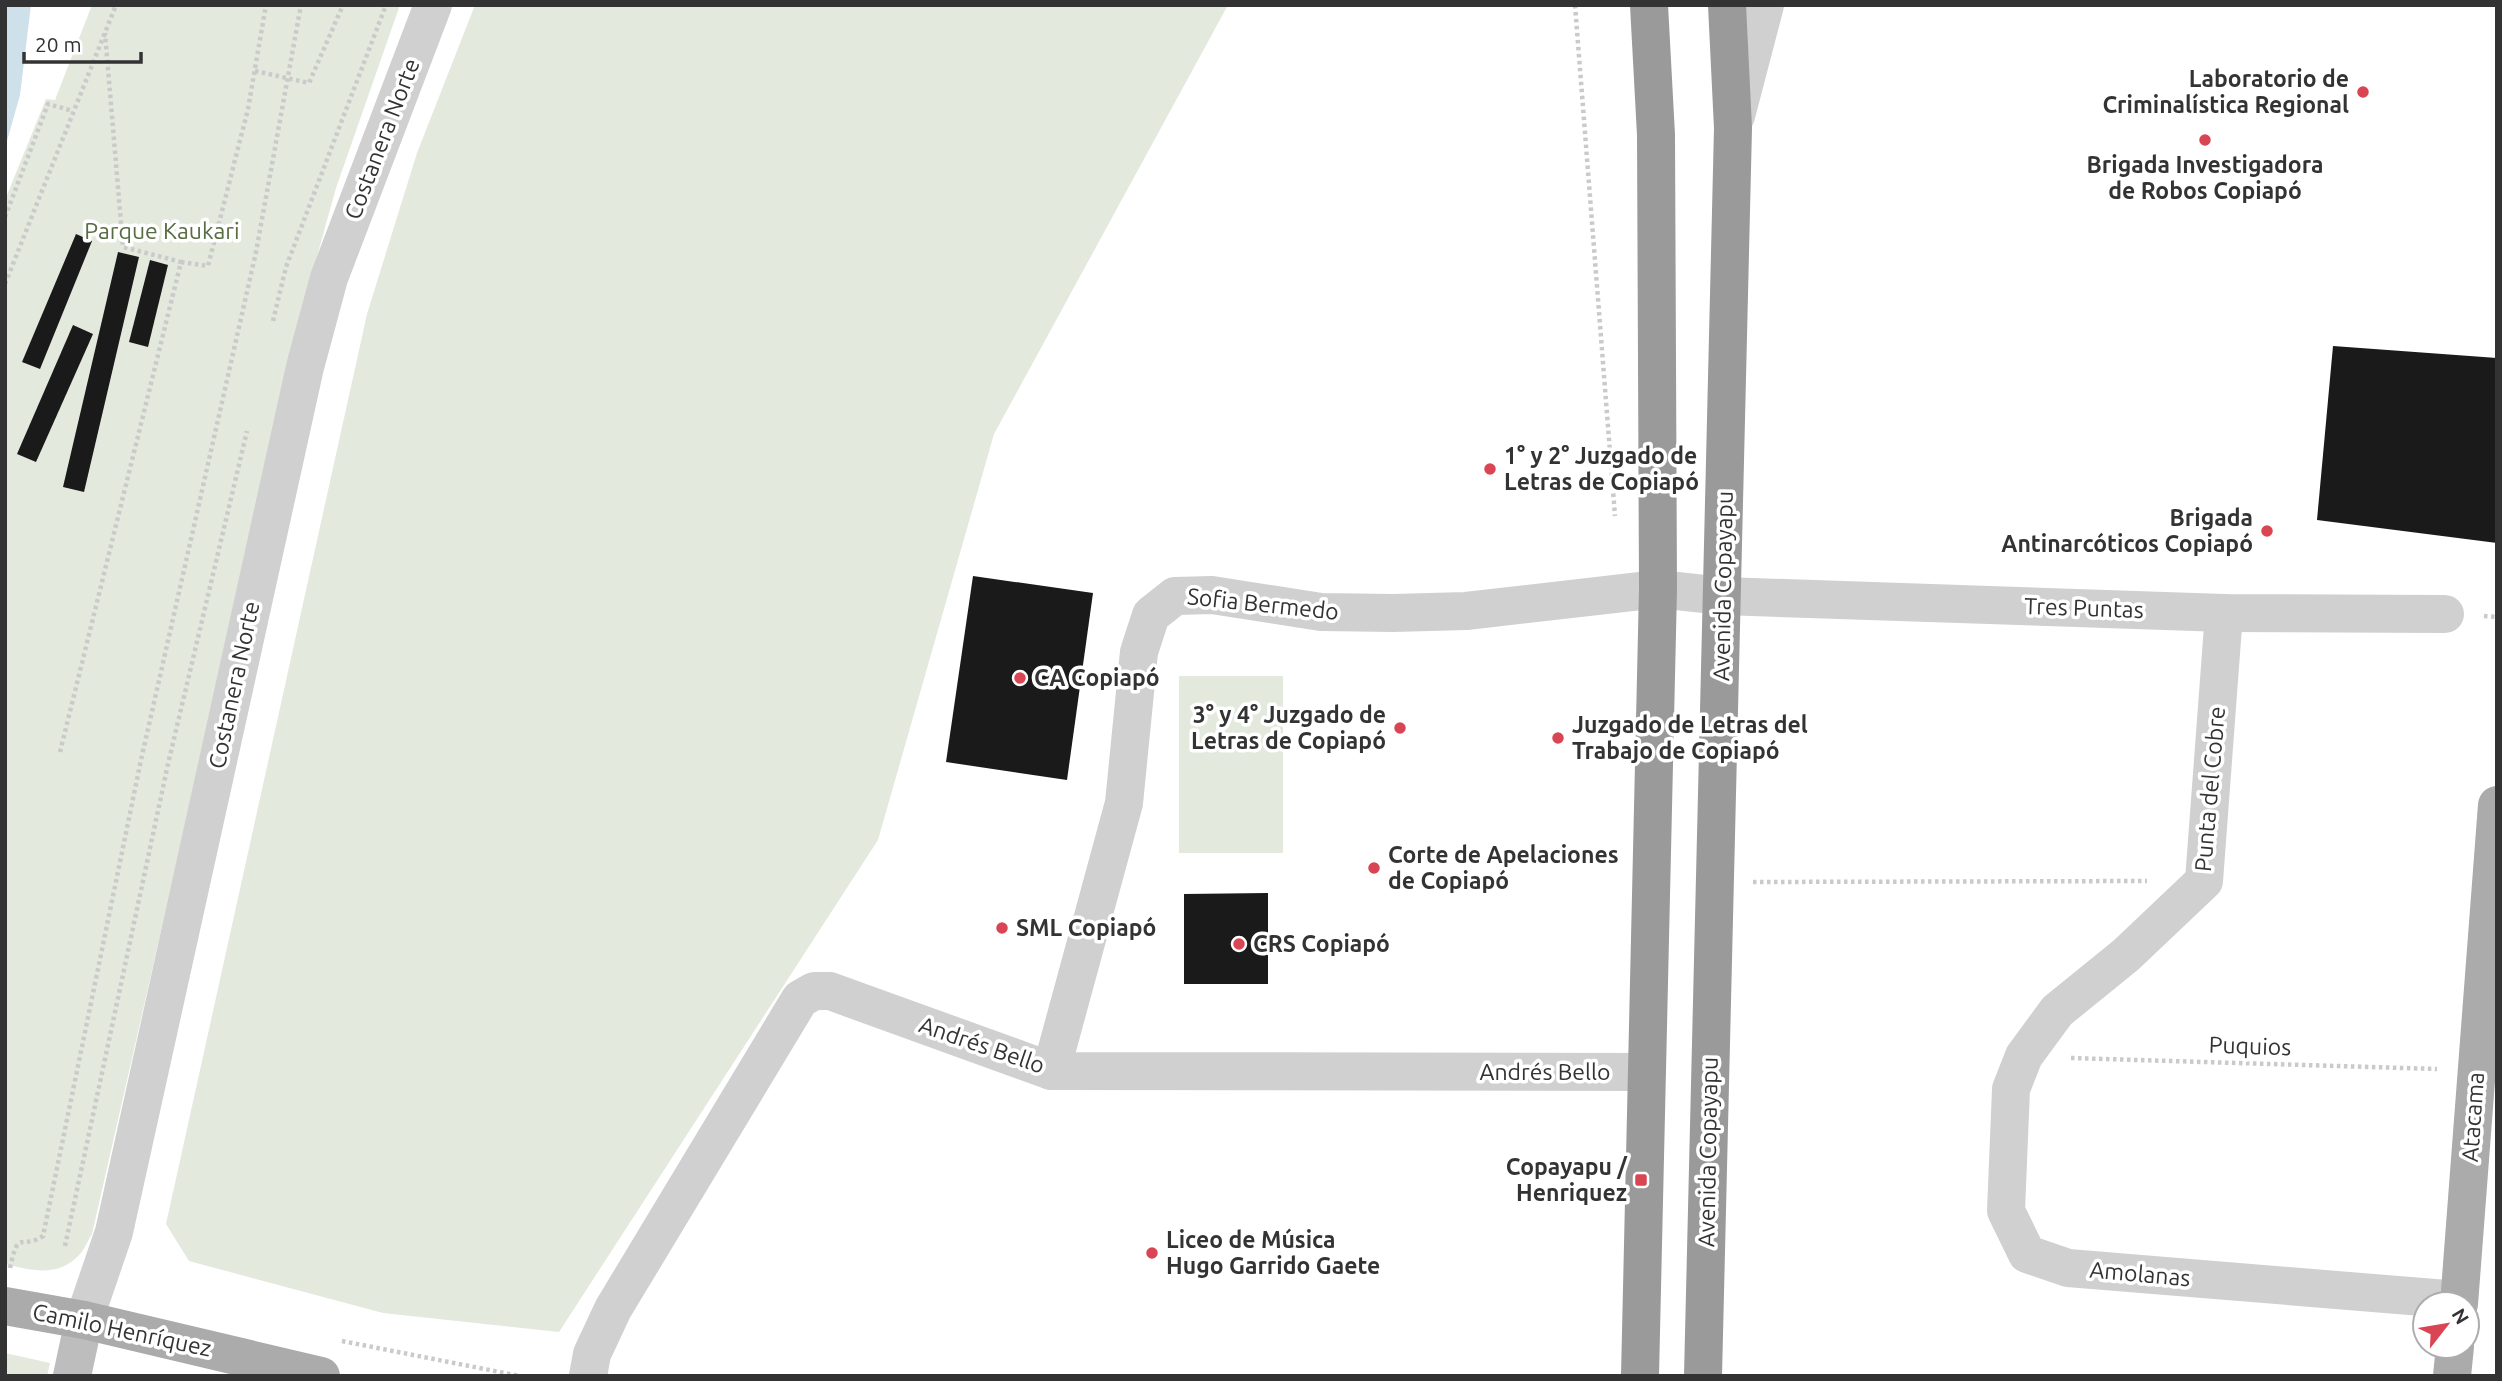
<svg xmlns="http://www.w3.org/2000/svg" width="2502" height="1381" viewBox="0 0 2502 1381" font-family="Ubuntu,sans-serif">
  <rect width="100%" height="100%" fill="#fff"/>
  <!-- green -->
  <g fill="#e3e9dd">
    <path d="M92,5h308l-64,183 -32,115 -212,931c-5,8 -9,19 -16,24 -20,19 -47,12 -71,6v-1064l41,-101 9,1z"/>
    <path d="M475,5h753l-234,429 -116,406 -319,492 -176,-19 -194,-52 -23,-37 201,-910 50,-161z"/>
    <rect x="1179" y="676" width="104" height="177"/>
    <path d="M5,1353l45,10 -3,13h-42z"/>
  </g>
  <!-- water -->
  <path fill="#cee0ea" d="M5,5h26l-11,90 -15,53z"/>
  <!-- building -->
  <g fill="#1a1a1a">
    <path d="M76,234l16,7 -52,128 -18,-7z"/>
    <path d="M118,252l21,5 -55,235 -21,-5z"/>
    <path d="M150,260l18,5 -20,82 -19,-5z"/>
    <path d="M73,325l20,9 -57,128 -19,-8z"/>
    <path d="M2333,346l164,12v185l-180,-23z"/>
    <path d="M973,576l120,17 -26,187 -121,-18z"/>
    <path d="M1268,893v91h-84v-90z"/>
  </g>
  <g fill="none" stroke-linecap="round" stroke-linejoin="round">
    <!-- path -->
    <g stroke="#cacaca" stroke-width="4.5" stroke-dasharray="3.5 3.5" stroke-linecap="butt">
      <path d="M1575,5l40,511"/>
      <path d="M255,71l54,12 34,-78"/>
      <path d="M5,217l43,-113 25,7"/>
      <path d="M181,262l27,4 40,-157 18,-104"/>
      <path d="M5,284l111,-279"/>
      <path d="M273,321l13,-54 100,-262"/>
      <path d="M2484,616l13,1"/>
      <path d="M60,752l121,-490 -58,-15 -18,-214"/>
      <path d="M1753,882l394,-1"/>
      <path d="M2071,1058l366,11"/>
      <path d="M65,1246l103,-482 79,-333"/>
      <path d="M10,1268c9,-41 10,-17 33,-32l98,-476 115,-508 45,-247"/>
      <path d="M342,1341l178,35"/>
    </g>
    <!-- street -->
    <g stroke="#d0d0d0" stroke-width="38">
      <path d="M1736,116l29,-111"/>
      <path d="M2224,613l-20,268 -78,74 -69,56 -33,45 -13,33 -5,122 21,43 41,14 391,32"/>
      <path d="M1051,1071l73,-268 15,-151 12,-37 24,-19 37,-1 109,17 72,1 73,-2 192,-22 65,7 501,17 221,1"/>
      <path d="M84,1320l30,-88 191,-865 24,-89 104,-273"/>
      <path d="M588,1376l4,-22 21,-45 187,-310 14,-8h16l221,80 596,1"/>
    </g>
    <!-- secondary -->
    <path stroke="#bdbdbd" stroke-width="38" d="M72,1376l12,-56"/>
    <!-- primary -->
    <g stroke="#ababab" stroke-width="38">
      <path d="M2459,1304l38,-499"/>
      <path d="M5,1306l79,14 237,56"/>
      <path d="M2452,1376l3,-30"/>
    </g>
    <!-- highway -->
    <g stroke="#9a9a9a" stroke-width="38">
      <path d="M1640,1376l18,-787 -2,-454 -7,-130"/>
      <path d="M1703,1376l30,-1248 -6,-123"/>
    </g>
  </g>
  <!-- markers -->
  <g fill="#da4553" stroke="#fff" stroke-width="2.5">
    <circle cx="2363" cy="92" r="7"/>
    <circle cx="2205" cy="140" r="7"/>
    <circle cx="1490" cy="469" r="7"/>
    <circle cx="2267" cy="531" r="7"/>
    <circle cx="1020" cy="678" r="7"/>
    <circle cx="1400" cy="728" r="7"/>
    <circle cx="1558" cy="738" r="7"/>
    <circle cx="1374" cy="868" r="7"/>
    <circle cx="1002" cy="928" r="7"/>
    <circle cx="1239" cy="944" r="7"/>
    <rect x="1634" y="1173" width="14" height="14" rx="3.5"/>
    <circle cx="1152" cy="1253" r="7"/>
  </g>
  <g text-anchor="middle" stroke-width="7" stroke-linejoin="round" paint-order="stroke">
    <!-- poi labels -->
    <g font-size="23" font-weight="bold" fill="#333" stroke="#fff" text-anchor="start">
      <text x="2349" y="87" text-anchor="end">Laboratorio de<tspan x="2349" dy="26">Criminalística Regional</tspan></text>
      <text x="2205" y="173" text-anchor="middle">Brigada Investigadora<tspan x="2205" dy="26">de Robos Copiapó</tspan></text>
      <text x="1504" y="464">1° y 2° Juzgado de<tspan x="1504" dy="26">Letras de Copiapó</tspan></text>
      <text x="2253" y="526" text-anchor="end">Brigada<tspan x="2253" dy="26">Antinarcóticos Copiapó</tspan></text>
      <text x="1034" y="686">CA Copiapó</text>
      <text x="1386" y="723" text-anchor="end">3° y 4° Juzgado de<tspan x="1386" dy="26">Letras de Copiapó</tspan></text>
      <text x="1572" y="733">Juzgado de Letras del<tspan x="1572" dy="26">Trabajo de Copiapó</tspan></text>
      <text x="1388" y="863">Corte de Apelaciones<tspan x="1388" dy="26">de Copiapó</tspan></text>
      <text x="1016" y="936">SML Copiapó</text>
      <text x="1253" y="952">CRS Copiapó</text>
      <text x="1627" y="1175" text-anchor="end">Copayapu /<tspan x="1627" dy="26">Henriquez</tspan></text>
      <text x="1166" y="1248">Liceo de Música<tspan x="1166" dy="26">Hugo Garrido Gaete</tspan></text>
    </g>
    <!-- street labels -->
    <g font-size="23" fill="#333" stroke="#fff">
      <text transform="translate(382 139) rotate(-69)" y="8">Costanera Norte</text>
      <text transform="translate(1723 586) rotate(-89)" y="8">Avenida Copayapu</text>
      <text transform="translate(1263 604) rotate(6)" y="8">Sofia Bermedo</text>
      <text transform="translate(2084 608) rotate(2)" y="8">Tres Puntas</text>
      <text transform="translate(234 685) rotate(-78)" y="8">Costanera Norte</text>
      <text transform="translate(2210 789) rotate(-85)" y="8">Punta del Cobre</text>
      <text transform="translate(982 1045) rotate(19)" y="8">Andrés Bello</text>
      <text transform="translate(2250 1046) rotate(2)" y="8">Puquios</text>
      <text x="1545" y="1080">Andrés Bello</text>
      <text transform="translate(2473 1117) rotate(-86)" y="8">Atacama</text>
      <text transform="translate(1708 1152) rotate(-89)" y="8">Avenida Copayapu</text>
      <text transform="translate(2140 1274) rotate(5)" y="8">Amolanas</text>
      <text transform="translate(122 1330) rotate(12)" y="8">Camilo Henríquez</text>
    </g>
    <!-- park labels -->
    <g font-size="23" fill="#576c42" stroke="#fff">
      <text x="162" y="239">Parque Kaukari</text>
    </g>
  </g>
  <!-- border -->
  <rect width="2502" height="1381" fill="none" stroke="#333333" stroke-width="14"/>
  <!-- north arrow -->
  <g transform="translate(2446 1325) rotate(59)"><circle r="33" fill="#ffffff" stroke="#adadad" stroke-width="2"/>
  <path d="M0-5L12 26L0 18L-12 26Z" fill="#da4553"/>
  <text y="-10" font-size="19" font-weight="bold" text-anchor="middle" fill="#333333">N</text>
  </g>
  <!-- scale -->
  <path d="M24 52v10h117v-10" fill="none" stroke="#333333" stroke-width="3.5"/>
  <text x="35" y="52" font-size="21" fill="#333333" stroke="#ffffff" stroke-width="5" paint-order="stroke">20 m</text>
</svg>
